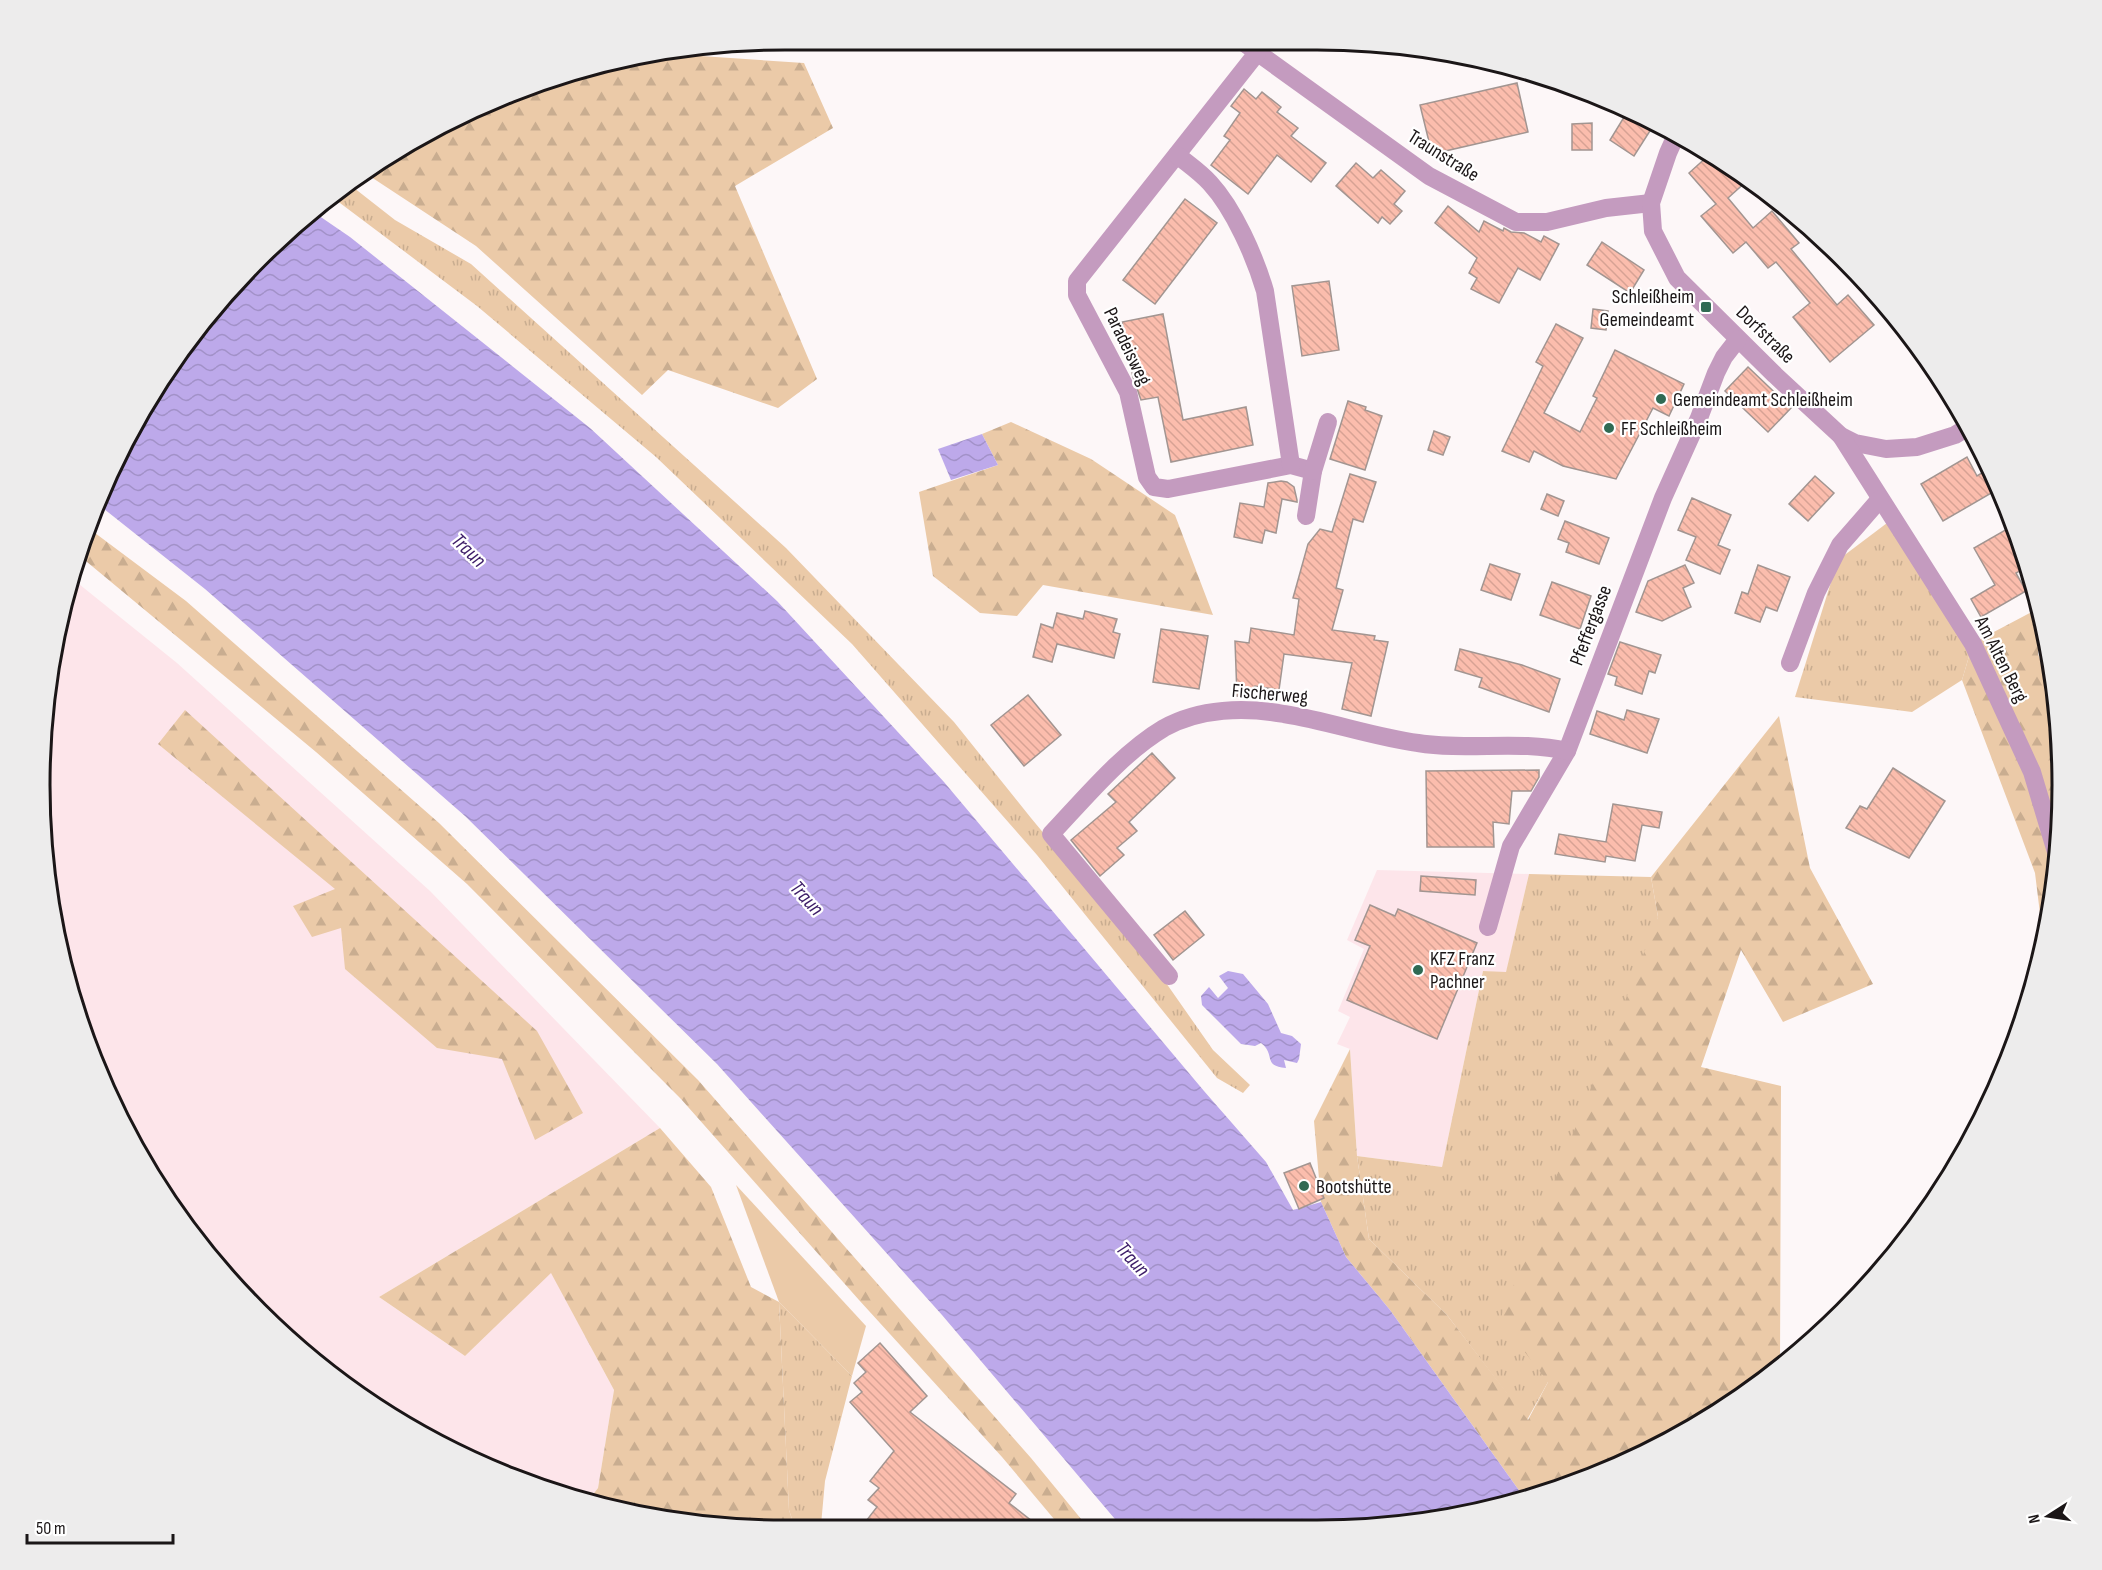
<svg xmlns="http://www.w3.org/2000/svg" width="2102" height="1570" viewBox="0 0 2102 1570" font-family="'Sofia Sans Condensed',sans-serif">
  <defs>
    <pattern id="grass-tufts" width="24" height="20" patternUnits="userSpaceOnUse" patternTransform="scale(1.5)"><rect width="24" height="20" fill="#ebcaa8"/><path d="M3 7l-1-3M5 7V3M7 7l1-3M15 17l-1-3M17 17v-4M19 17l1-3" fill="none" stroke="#c9ad90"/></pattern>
    <pattern id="forest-firs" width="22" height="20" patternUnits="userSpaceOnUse" patternTransform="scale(1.5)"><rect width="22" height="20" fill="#ebcaa8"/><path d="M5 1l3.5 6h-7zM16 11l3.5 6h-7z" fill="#c9ad90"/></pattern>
    <pattern id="water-waves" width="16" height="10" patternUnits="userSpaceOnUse" patternTransform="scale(1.5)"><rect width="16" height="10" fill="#bda9ea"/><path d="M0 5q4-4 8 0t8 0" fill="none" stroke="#a291c8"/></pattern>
    <pattern id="building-back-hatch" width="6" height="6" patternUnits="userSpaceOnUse" patternTransform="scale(1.5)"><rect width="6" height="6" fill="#fbbdad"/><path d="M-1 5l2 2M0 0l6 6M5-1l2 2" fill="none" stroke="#d7a294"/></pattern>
  </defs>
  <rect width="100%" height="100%" fill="#fdf7f8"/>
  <!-- built -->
  <g fill="#fde5ea">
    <path d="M74,580l103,83 253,228 230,237 -281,169 86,59 86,-84 63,118 -16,98 -10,13 -43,-10 -133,-60 -119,-85 -128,-146 -86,-175 -38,-192 12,-194z"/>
    <path d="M1377,870l152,4 -23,99 -23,-2 -41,196 -85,-11 -7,-107 -13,-5 13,-27 -12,-6 26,-62 -17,-9z"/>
  </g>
  <!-- grass -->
  <g fill="url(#grass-tufts)">
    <path d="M349,184l46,36 76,44 315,284 168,174 77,96 126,152 56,80 37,35 -7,8 -26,-15 -180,-223 -185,-211 -196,-187 -179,-151 -145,-109z"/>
    <path d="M1895,517l78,126 -11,37 -50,32 -117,-15 43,-137z"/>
    <path d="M1529,874l122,3 7,40 -110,465 -21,38 -80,-105 -78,-76 -12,-83 85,11 41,-196 23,1z"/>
    <path d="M779,1302l73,74 -27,105 -4,44h-27l-5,-15z"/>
  </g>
  <!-- forest -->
  <g fill="url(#forest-firs)">
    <path d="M671,54l133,9 29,65 -98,58 82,193 -39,29 -110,-38 -26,25 -166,-149 -111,-73 47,-34 180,-74z"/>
    <path d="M1011,422l80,37 84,56 38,100 -170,-30 -26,31 -37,-3 -47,-37 -14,-84 79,-27 -16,-31z"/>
    <path d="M91,530l95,71 253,222 259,257 333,378 55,67h-27l-57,-68 -143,-157 -178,-201 -214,-215 -151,-132 -235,-195z"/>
    <path d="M2039,608l2,7 -3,39 16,42 9,89 -14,145 -5,16 -9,-73 -73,-193 11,-37z"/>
    <path d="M185,710l352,321 46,82 -48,27 -33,-81 -65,-11 -92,-79 -4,-41 -29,9 -19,-31 42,-17 -177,-145z"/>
    <path d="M1779,716l31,152 63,116 -90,38 -42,-72 -40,117 80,19 -1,279 -48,40 -130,69 -79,22 -133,-186 -44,-53 -25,-55 -7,-81 36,-72 7,107 12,83 78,76 81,105 20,-38 -48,-62 158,-403 -7,-40z"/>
    <path d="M660,1128l51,59 40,100 28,15 10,208 5,15h-106l-100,-24 10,-13 16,-98 -63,-117 -86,83 -86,-59z"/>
  </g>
  <!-- park -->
  <path fill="#ebcaa8" d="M736,1185l130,141 -14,50 -73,-74z"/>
  <!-- water -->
  <g fill="url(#water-waves)">
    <path d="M312,211l38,26 240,191 187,173 167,181 260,309 62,71 27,48 28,-8 25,55 44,53 133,186 -109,29h-294l-178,-210 -225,-251 -252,-248 -260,-227 -106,-84 17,-50 108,-162 69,-69z"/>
    <path d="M982,434l16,31 -47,15 -13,-31z"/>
    <path d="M1228,971l15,3 25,30 13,29 11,3 9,8 -2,15 -2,4 -13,-3 2,8c-24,-2 -10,-14 -25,-25l-6,3 -14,-2 -39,-39 -1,-9 8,-9 9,11 10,-10 -9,-12z"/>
  </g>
  <!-- building -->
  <g fill="url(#building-back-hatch)" stroke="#a29591" stroke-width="1.5">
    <path d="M1517,83l11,49 -96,22 -12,-49z"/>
    <path d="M1244,89l12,10 6,-7 19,15 -4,5 21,16 -7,8 35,27 -15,19 -34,-27 -29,39 -37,-29 19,-25 -6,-4 16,-23 -9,-7z"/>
    <path d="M1629,109l26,14 -21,33 -24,-16z"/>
    <path d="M1592,123v27h-20v-26z"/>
    <path d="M1709,155l8,9 5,-5 27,20 -21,19 25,30 19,-17 27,32 -8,6 46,56 11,-10 26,30 -44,37 -37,-45 17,-14 -34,-41 -8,6 -22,-26 -13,11 -32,-37 15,-12 -27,-31z"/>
    <path d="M1356,163l17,15 8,-8 24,21 -11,13 8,7 -12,13 -8,-7 -4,6 -42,-37z"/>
    <path d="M1185,199l32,24 -62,81 -32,-24z"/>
    <path d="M1448,206l31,26 5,-11 19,10 1,-3 7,4 13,1 17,9 3,-6 15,8 -19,36 -22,-12 -19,35 -28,-14 6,-11 -8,-5 8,-15 -42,-35z"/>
    <path d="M1602,242l42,28 -14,23 -43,-28z"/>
    <path d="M1329,281l10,69 -37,6 -10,-70z"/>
    <path d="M1593,309l15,2 -2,19 -15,-2z"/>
    <path d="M1163,314l20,106 63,-13 7,38 -82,17 -13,-65 -17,3 -8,-23 -11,-55z"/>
    <path d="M1556,324l27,14 -39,75 36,19 17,-34 -4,-2 22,-46 69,34 -15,32 -16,-8 -37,71 -53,-13 -29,-15 -5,11 -27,-11 41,-85 -7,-4z"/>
    <path d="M1748,367l43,41 -23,24 -43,-41z"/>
    <path d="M1348,401l18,6 -1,3 17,6 -17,54 -35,-11z"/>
    <path d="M1434,431l16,6 -7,18 -15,-5z"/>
    <path d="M1967,457l10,19 13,-8 10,20 -57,33 -22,-37z"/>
    <path d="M1350,474l26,8 -13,40 -10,-3 -17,69 7,2 -11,40 43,6 -1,4 14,2 -17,74 -29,-7 10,-46 -68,-9 -5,36 -24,-4 -2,12 -16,-2 -2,-55 14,2 2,-15 43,7 5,-36 -6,-1 15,-54 12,-15 12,3z"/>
    <path d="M1815,476l19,17 -26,28 -19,-17z"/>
    <path d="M1281,481l6,1 7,5 3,13v2l-15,-3 -6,34 -11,-3 -3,13 -28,-6 6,-34 24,4 4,-24z"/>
    <path d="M1547,494l17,7 -6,15 -17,-7z"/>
    <path d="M1692,498l39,17 -13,30 12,5 -10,24 -34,-14 10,-23 -18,-7z"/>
    <path d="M1565,521l44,17 -10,26 -33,-12 3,-9 -11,-4z"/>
    <path d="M2014,525l13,42 -11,6 10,18 -45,26 -10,-18 24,-14 -21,-37z"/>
    <path d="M1490,564l30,10 -9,26 -30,-10z"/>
    <path d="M1685,565l9,18 -11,5 8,19 -29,14 -26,-9 12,-31z"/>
    <path d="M1758,565l32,12 -13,34 -11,-4 -6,15 -25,-9 7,-21 6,2z"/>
    <path d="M1552,582l39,14 -11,33 -40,-14z"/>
    <path d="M1085,611l32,8 -4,13 7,2 -6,24 -57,-14 -5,18 -19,-5 8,-33 12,4 4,-15 26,6z"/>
    <path d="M1161,629l47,7 -9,53 -46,-7z"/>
    <path d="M1620,642l41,13 -6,18 -6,-2 -7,23 -27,-9 2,-8 -9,-3z"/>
    <path d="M1460,649l62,16 38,14 -11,33 -70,-25 3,-9 -27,-8z"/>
    <path d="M1028,695l33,40 -37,31 -33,-41z"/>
    <path d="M1627,710l32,9 -12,34 -57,-19 7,-23 27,9z"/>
    <path d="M1152,753l23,25 -46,44 8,9 -20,17 7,7 -24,21 -29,-36 45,-38 -8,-8z"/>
    <path d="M1893,768l52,33 -36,57 -63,-30 14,-22 7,3z"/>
    <path d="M1539,770v7l-8,14h-19l-3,33 -16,-2 1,25h-67l-1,-76z"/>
    <path d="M1613,804l49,8 -3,16 -17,-3 -7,36 -29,-5 -1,6 -50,-8 4,-20 47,8z"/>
    <path d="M1421,876l55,4 -1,15 -55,-4z"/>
    <path d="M1370,905l25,11 3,-7 79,34 -40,96 -90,-39 23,-54 -15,-6z"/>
    <path d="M1185,911l19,24 -31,25 -19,-25z"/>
    <path d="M1310,1163l14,35 -25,11 -15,-36z"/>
    <path d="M880,1343l47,53 -17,16 106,82 -7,9 28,22h-174l14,-18 -9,-7 11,-12 -9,-7 24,-30 -44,-49 12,-10 -8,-9 12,-11 -8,-9z"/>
  </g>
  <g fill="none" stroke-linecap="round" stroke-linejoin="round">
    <!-- street -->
    <g stroke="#c49bbf" stroke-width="18">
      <path d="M1240,40l189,136 87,46h31l59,-14 45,-5"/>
      <path d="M1257,53l-180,228v14l51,97 19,85 7,10 14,2 123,-24 22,6 -7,45"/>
      <path d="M1677,133l-9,20 -17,50 2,28 24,47 98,97 66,61 14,7 31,6 31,-2 38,-12 13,-8"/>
      <path d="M1177,155c11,9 23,17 33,28 24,26 45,74 55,108l26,174"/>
      <path d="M1841,436l132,208 59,128 24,80"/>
      <path d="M1313,471l15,-49"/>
      <path d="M1790,663l26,-70 24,-48 40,-46"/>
      <path d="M1488,927l23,-81 56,-95 96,-253 36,-80 17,-45 8,-16 14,-18"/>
      <path d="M1169,976l-118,-142c34,-36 71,-81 113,-106 36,-20 81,-21 120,-14 45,7 89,23 134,29 49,8 101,-3 149,8"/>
    </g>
  </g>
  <!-- markers -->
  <g fill="#306a53" stroke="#fff" stroke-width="2">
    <rect x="1700" y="301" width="12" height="12" rx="3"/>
    <circle cx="1661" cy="399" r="6"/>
    <circle cx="1609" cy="428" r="6"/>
    <circle cx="1418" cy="970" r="6"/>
    <circle cx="1304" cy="1186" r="6"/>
  </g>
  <g text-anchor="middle" stroke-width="4.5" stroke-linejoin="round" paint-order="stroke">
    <!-- street labels -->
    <g font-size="20" fill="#1b1617" stroke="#fff">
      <text transform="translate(1444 155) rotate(32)" y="7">Traunstraße</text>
      <text transform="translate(1766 334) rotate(44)" y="7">Dorfstraße</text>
      <text transform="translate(1128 346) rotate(64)" y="7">Paradeisweg</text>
      <text transform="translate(1590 625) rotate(-69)" y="7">Pfeffergasse</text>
      <text transform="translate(2002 659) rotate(63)" y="7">Am Alten Berg</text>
      <text transform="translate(1270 693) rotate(5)" y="7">Fischerweg</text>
    </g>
    <!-- poi labels -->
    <g font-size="20" fill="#1b1617" stroke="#fff" text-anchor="start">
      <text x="1694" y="303" text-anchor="end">Schleißheim<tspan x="1694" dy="23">Gemeindeamt</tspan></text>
      <text x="1673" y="406">Gemeindeamt Schleißheim</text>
      <text x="1621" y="435">FF Schleißheim</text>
      <text x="1430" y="965">KFZ Franz<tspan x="1430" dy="23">Pachner</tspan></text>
      <text x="1316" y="1193">Bootshütte</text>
    </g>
    <!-- water labels -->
    <g font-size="21" font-style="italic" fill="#3d1d68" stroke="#fff">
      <text transform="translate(469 550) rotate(44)" y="7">Traun</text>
      <text transform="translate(807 898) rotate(48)" y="7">Traun</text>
      <text transform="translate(1133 1259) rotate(48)" y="7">Traun</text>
    </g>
  </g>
  <!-- crop -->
  <path d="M0 0H2102V1570H0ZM785 50H1317A735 735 0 0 1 2052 785V785A735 735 0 0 1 1317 1520H785A735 735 0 0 1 50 785V785A735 735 0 0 1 785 50Z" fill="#edecec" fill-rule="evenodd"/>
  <path fill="none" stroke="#1b1617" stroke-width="3" d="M785 50H1317A735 735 0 0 1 2052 785V785A735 735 0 0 1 1317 1520H785A735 735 0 0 1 50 785V785A735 735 0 0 1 785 50Z"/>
  <!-- north arrow -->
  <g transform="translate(2048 1516) rotate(258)" stroke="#ffffff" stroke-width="4.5" paint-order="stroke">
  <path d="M0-4.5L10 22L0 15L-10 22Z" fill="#1b1617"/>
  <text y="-9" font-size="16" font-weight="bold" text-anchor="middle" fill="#1b1617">N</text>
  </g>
  <!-- scale -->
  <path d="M27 1534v9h146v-9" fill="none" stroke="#1b1617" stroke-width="3"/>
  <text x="36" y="1534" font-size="18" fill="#1b1617" stroke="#ffffff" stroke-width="4.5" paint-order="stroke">50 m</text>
</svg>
